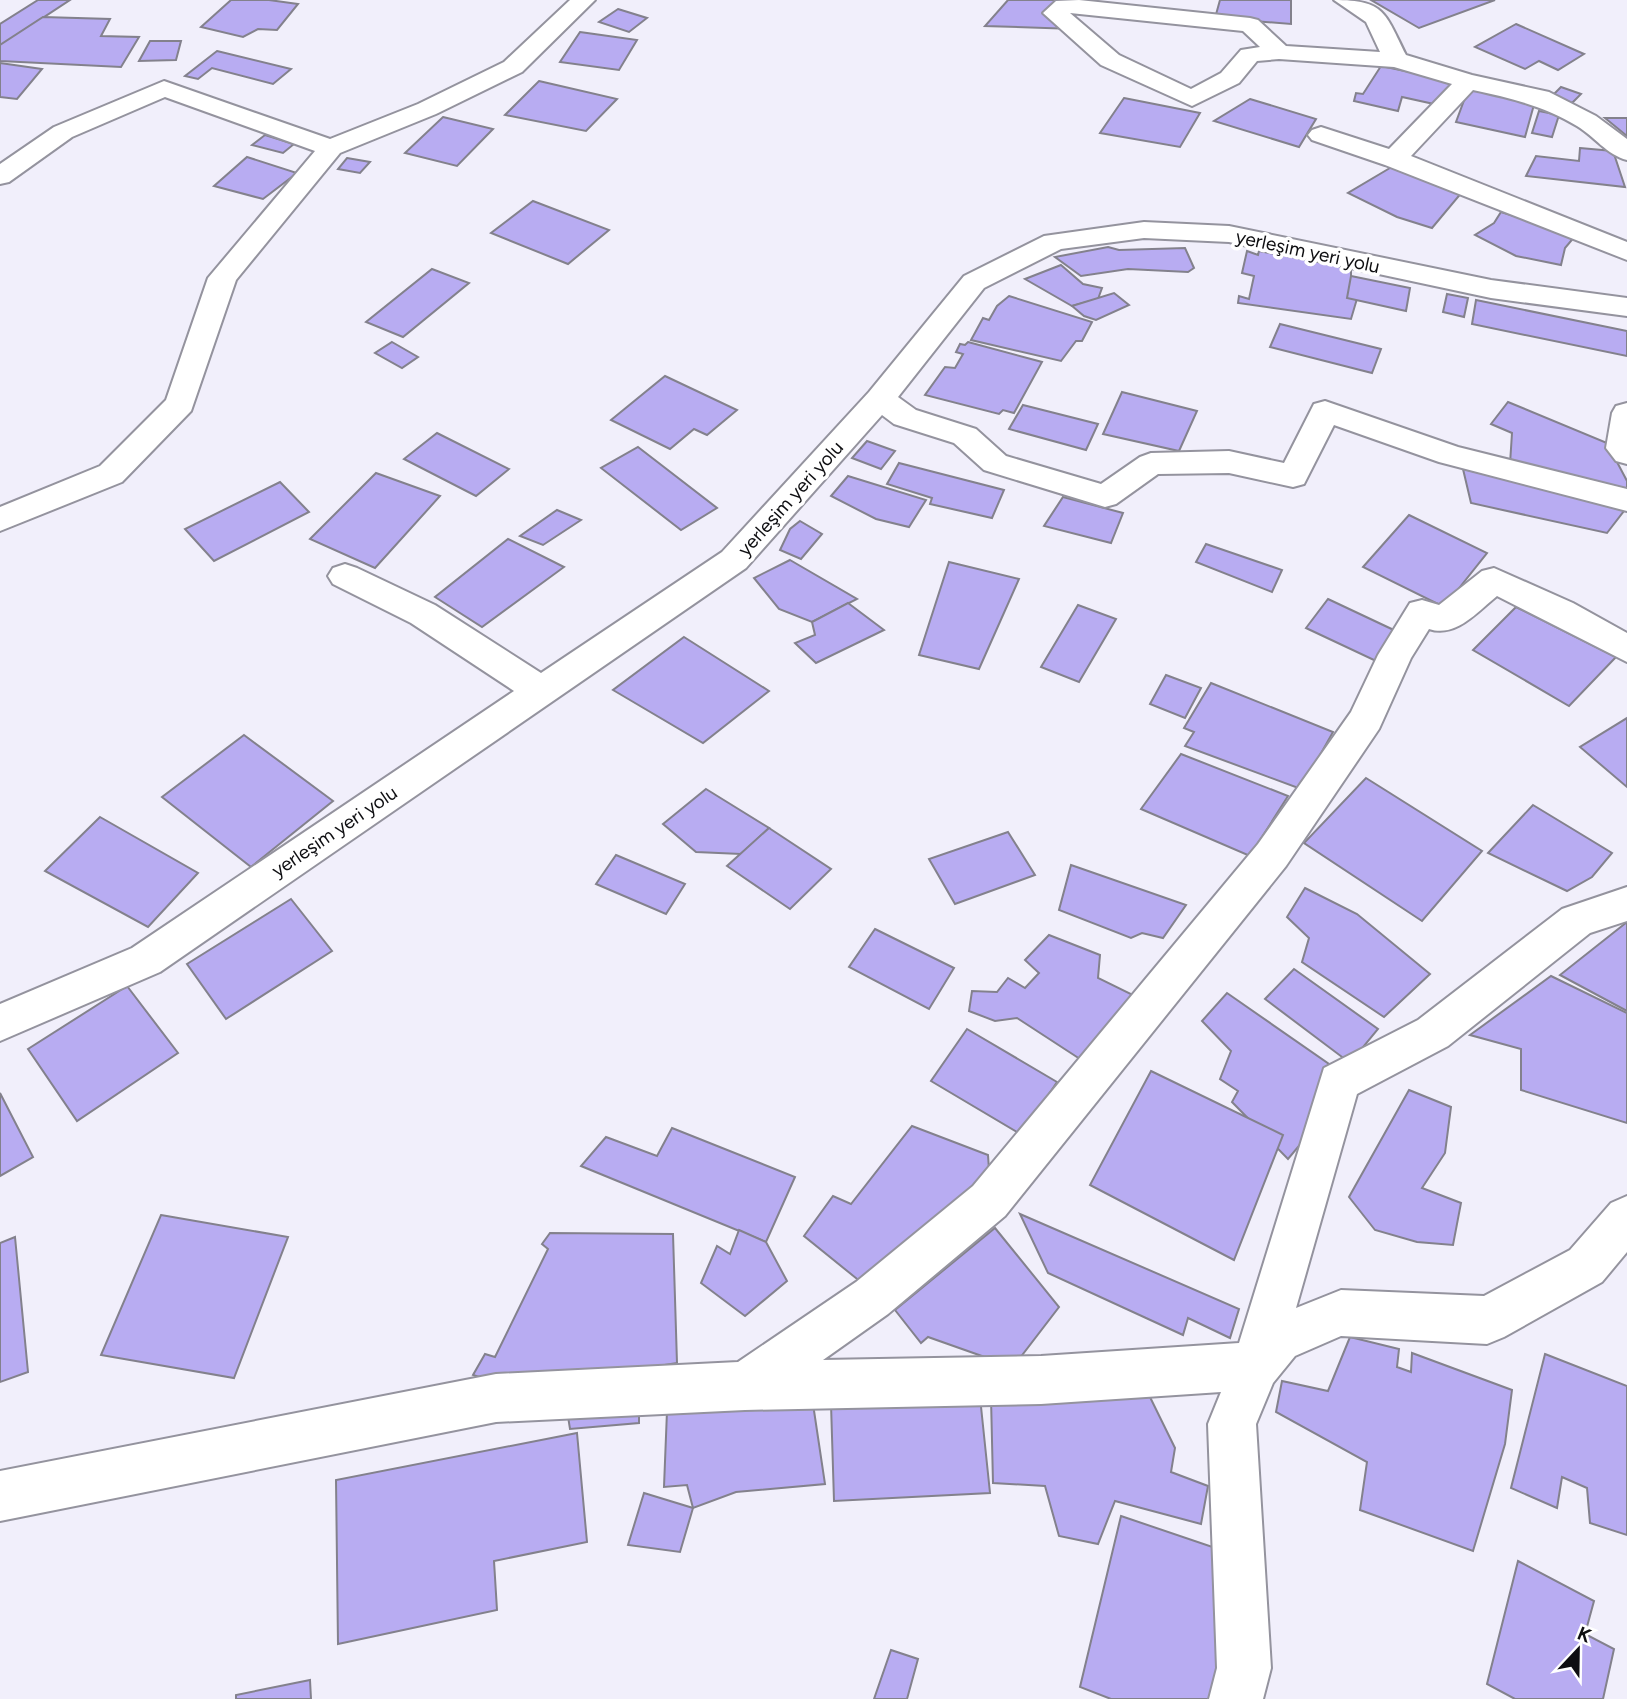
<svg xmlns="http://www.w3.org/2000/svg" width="1627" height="1699" viewBox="0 0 1627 1699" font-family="Figtree,sans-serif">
  <rect width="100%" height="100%" fill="#f1effb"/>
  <!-- building -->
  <g fill="#b8acf2" stroke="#83818c" stroke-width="2">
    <path d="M38,0h32l-70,46v-22z"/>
    <path d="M231,0h38l29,4 -21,26 -19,-1 -15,8 -42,-10z"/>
    <path d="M1008,0h61l5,29 -89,-3z"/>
    <path d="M1220,0h71v24l-76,-6z"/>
    <path d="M1371,0h124l-76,28z"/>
    <path d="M618,9l29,9 -18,14 -30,-10z"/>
    <path d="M43,17l67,2 -9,17 38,1 -18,30 -121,-6v-16z"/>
    <path d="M1516,24l68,30 -26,16 -19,-9 -14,8 -50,-22z"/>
    <path d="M580,32l57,8 -18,30 -59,-8z"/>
    <path d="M150,41h31l-5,19 -37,1z"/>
    <path d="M217,51l74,18 -18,15 -61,-16 -14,11 -13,-3z"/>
    <path d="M0,63l42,6 -25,30 -17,-2z"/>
    <path d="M1381,66l72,15 -10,25 -41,-9 -4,14 -44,-10 2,-8 7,1z"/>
    <path d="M539,81l78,18 -31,32 -81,-16z"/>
    <path d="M1469,87l66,14 -10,36 -69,-15z"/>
    <path d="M1561,87l20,7 -9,9 -20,-7z"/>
    <path d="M1124,98l76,15 -20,34 -80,-14z"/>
    <path d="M1250,99l66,20 -17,28 -85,-26z"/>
    <path d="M1539,111l20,4 -7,22 -20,-4z"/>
    <path d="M443,117l50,12 -36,37 -52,-13z"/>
    <path d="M1605,118h22v18z"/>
    <path d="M265,135l29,9 -11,9 -31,-8z"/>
    <path d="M1580,148l33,3 12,36 -99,-11 10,-20 43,5z"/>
    <path d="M247,157l50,16 -34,26 -49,-13z"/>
    <path d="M347,158l23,4 -10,11 -22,-4z"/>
    <path d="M1395,165l68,26 -31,37 -35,-11 -49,-24z"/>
    <path d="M533,201l76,29 -41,34 -77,-31z"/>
    <path d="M1501,212l75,23 -11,13 -4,17 -45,-9 -41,-21 19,-12z"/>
    <path d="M1108,247l11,3 66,-2 9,20 -6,4 -60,-3 -47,7 -26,-19z"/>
    <path d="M1247,251l11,4 1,-4 92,17v22l8,2 -8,27 -113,-16 1,-7 10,3 5,-23 -12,-3z"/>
    <path d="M1061,265l22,19 19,4 -4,11 -26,7 -47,-27z"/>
    <path d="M432,269l37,14 -66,54 -37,-15z"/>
    <path d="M1351,276l59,12 -4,23 -59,-13z"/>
    <path d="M1114,293l15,12 -33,15 -12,-4 -12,-10z"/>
    <path d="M1447,294l21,4 -4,19 -21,-5z"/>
    <path d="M1009,296l83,26 -10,19h-6l-15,20 -90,-21 12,-22 6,2 8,-14z"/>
    <path d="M1476,300l151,31v25l-155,-32z"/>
    <path d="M1280,324l101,25 -9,24 -102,-26z"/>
    <path d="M392,342l26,15 -16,11 -27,-15z"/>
    <path d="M968,342l74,20 -28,51 -11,-3 -4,4 -74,-19 20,-28 10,1 8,-14 -7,-2 4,-8 5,1z"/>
    <path d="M665,376l72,34 -30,25 -13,-6 -24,20 -59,-29z"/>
    <path d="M1122,392l75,19 -18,40 -76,-17z"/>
    <path d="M1508,402l99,41 20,38v12l-117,-29 2,-31 -21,-9z"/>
    <path d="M1023,405l75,19 -12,26 -77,-21z"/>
    <path d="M437,433l72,36 -33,27 -72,-37z"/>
    <path d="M867,441l28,10 -14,18 -29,-11z"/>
    <path d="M638,447l79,61 -36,22 -80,-62z"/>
    <path d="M899,463l105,27 -12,28 -62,-14 2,-6 -45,-14z"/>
    <path d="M1463,469l164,38 -20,26 -136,-30z"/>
    <path d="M376,473l64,23 -65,72 -65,-29z"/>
    <path d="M848,476l78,24 -17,27 -33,-8 -45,-23z"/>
    <path d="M280,482l29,30 -95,49 -29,-32z"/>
    <path d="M1063,497l60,16 -12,30 -67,-17z"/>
    <path d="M557,510l24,10 -38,25 -23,-9z"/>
    <path d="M1409,515l78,38 -43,54 -81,-40z"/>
    <path d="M800,521l22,13 -21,25 -21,-9 10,-21z"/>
    <path d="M508,539l56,28 -82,60 -47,-30z"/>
    <path d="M1206,544l76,26 -10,22 -76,-30z"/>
    <path d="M790,560l67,39 -45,23 -33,-13 -25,-31z"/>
    <path d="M949,562l70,17 -40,90 -60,-14z"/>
    <path d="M1328,599l70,33 -22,29 -70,-33z"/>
    <path d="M848,603l36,27 -68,33 -21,-20 20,-8 -3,-13z"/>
    <path d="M1078,605l38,14 -37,63 -38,-15z"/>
    <path d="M1516,607l100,50 -47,49 -96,-56z"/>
    <path d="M684,637l85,54 -66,52 -90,-53z"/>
    <path d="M1166,675l35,13 -16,30 -35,-14z"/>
    <path d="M1211,683l122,49 -32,57 -116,-43 9,-14 -10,-4z"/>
    <path d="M1627,718v69l-47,-40z"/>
    <path d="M244,735l89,66 -82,66 -89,-70z"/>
    <path d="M1181,754l107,42 -38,60 -109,-47z"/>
    <path d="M1366,778l116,73 -60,70 -118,-78z"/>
    <path d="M706,789l63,39 -28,26 -45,-2 -33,-28z"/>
    <path d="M1533,805l79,48 -20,24 -25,14 -79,-38z"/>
    <path d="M100,817l98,56 -50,54 -103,-56z"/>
    <path d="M769,828l62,41 -41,40 -63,-43z"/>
    <path d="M1008,832l27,43 -80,29 -26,-45z"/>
    <path d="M616,855l69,29 -19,30 -70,-30z"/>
    <path d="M1071,865l115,40 -23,33 -21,-5 -11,5 -72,-28z"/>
    <path d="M1305,888l52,26 73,60 -46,43 -82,-55 7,-24 -22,-21z"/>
    <path d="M291,899l41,52 -106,68 -39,-55z"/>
    <path d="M1627,922v89l-67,-36z"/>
    <path d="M875,929l79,39 -25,41 -80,-42z"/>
    <path d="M1049,935l51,20 -2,23 39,19 -57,62 -63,-41 -22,3 -26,-10 3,-20 25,1 11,-14 17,10 14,-15 -14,-13z"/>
    <path d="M1294,969l84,60 -28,34 -85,-64z"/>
    <path d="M1551,976l76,37v110l-106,-33v-41l-51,-14z"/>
    <path d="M127,986l51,67 -101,68 -49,-72z"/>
    <path d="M1227,993l102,71 -15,64 -26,31 -56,-57 6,-11 -18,-12 11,-28 -29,-30z"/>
    <path d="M967,1029l90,53 -35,53 -91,-54z"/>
    <path d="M1151,1071l132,64 -49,125 -144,-75z"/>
    <path d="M1409,1090l42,17 -6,46 -23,35 39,15 -8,42 -36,-3 -42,-12 -26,-33z"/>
    <path d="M0,1093l33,64 -33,19z"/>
    <path d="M912,1126l76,29 2,30 -123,102 -63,-51 29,-40 18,8z"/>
    <path d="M672,1128l123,49 -29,65 -185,-76 25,-29 51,19z"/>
    <path d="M1020,1214l219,95 -9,29 -42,-20 -5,17 -135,-62z"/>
    <path d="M161,1215l127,22 -54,141 -133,-23z"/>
    <path d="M995,1228l64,79 -46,60 -85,-30 -7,6 -26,-33z"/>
    <path d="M739,1230l27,12 21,39 -42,35 -44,-33 16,-37 13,8z"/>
    <path d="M550,1233l123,1 4,129 -38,6v54l-69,6 -4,-25 -93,-29 12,-21 10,3 53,-108 -6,-5z"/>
    <path d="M15,1237l13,135 -28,10v-139z"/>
    <path d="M1350,1337l49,12 -2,18 14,5 1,-19 100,37 -7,54 -32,107 -113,-41 7,-48 -91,-50 6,-31 46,10z"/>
    <path d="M1545,1354l82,32v149l-37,-12 -3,-35 -25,-11 -5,31 -46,-20z"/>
    <path d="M1147,1391l28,57 -4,24 37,14 -7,38 -86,-23 -17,43 -39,-8 -14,-50 -52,-3 -2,-85z"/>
    <path d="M980,1397l10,96 -156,8 -3,-97z"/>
    <path d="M813,1404l12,80 -89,8 -43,16 -6,-23 -23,2 3,-76z"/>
    <path d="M577,1433l10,109 -93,19 3,49 -159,34 -2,-164z"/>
    <path d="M644,1493l49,15 -13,44 -52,-7z"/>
    <path d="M1121,1516l118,40 -3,143h-125l-31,-12z"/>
    <path d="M1518,1561l76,40 -9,33 29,15 -11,50h-88l-28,-15z"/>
    <path d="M891,1650l27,9 -11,40h-33z"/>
    <path d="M310,1680l1,19h-75v-4z"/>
  </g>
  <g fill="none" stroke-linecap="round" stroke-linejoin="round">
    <!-- minor casing -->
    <g stroke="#94939e" stroke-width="4">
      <g id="minor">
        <path d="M570,0h25l-73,72 -86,42 -96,39 -104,127 -45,131 -69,71 -122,49v-24l100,-41 66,-66 42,-122 107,-127 -150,-54 -93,40 -63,45 -9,2v-20l54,-37 110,-46 166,58 88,-35 86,-42z"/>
        <path d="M1079,0l171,18 8,2 28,26 94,6 -14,-30 -32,-22c51,0 51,13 72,55l66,20 77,17 47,24 31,23v21c-20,-5 -33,-24 -50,-34 -33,-20 -67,-28 -104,-36l-62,66 216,86v18l-242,-95 -73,-25 -4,-5 4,-5 9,-3 68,22 63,-65 -58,-17 -115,-8 -22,2 -18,22 -47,23 -91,-41 -58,-52 13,-12zM1070,13l173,18 17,16 -19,3 -20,23 -30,16 -72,-34z"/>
        <path d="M1144,222l85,4 262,54 136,18v18l-136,-18 -262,-56 -85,-4 -83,11 -77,39 -86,109 18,13 60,19 30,27 95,28 39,-27 11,-4 78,-2 55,12 30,-59 11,-3 133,46 169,42v22l-188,-49 -105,-37 -30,59 -11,3 -64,-14 -71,1 -42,30 -11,3 -121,-37 -30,-27 -60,-19 -12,-9 -136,153 -586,404 -160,69v-37l132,-56 382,-257 -103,-68 -78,-39 -5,-8 5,-8 12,-4 12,4 78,37 106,68 181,-121 147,-160 95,-116 80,-40z"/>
        <path d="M1627,403v61l-11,-3 -10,-13 6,-35 4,-7z"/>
        <path d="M1494,568l79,35 54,30v29l-130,-66c-20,16 -41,42 -68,33l-18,29 -32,71 -93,137 -281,350 -117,98 -65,46 218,-4 198,-13 85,-275 94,-48 144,-111 65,-22v34l-37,12 -142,113 -91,48 -61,214 45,-18 143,6 86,-46 41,-47 16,-7v56l-25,30 -98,55 -17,7 -146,-8 -46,20 -22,27 -17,41 15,244 -8,31h-54l8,-31 -9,-244 13,-32 -180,12 -296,6 -249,12 -496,99v-50l496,-97 242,-12 118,-80 117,-96 285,-342 93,-132 27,-57 32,-52 12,-3 17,5 43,-34z"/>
      </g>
    </g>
    <!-- minor -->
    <use href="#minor" fill="#fff" fill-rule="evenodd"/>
  </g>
  <g text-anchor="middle" stroke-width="7" stroke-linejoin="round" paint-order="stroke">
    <!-- street labels -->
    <g font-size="19" fill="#0e0e11" stroke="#fff">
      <text transform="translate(1308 251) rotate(12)" y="7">yerleşim yeri yolu</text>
      <text transform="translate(790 498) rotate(-48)" y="7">yerleşim yeri yolu</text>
      <text transform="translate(334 831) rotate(-34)" y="7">yerleşim yeri yolu</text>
    </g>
  </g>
  <!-- north arrow -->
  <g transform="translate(1578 1650) rotate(22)" stroke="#ffffff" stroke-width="5" paint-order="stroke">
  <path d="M0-5L12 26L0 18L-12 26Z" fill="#0e0e11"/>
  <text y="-10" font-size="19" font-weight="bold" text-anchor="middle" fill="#0e0e11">K</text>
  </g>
</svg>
